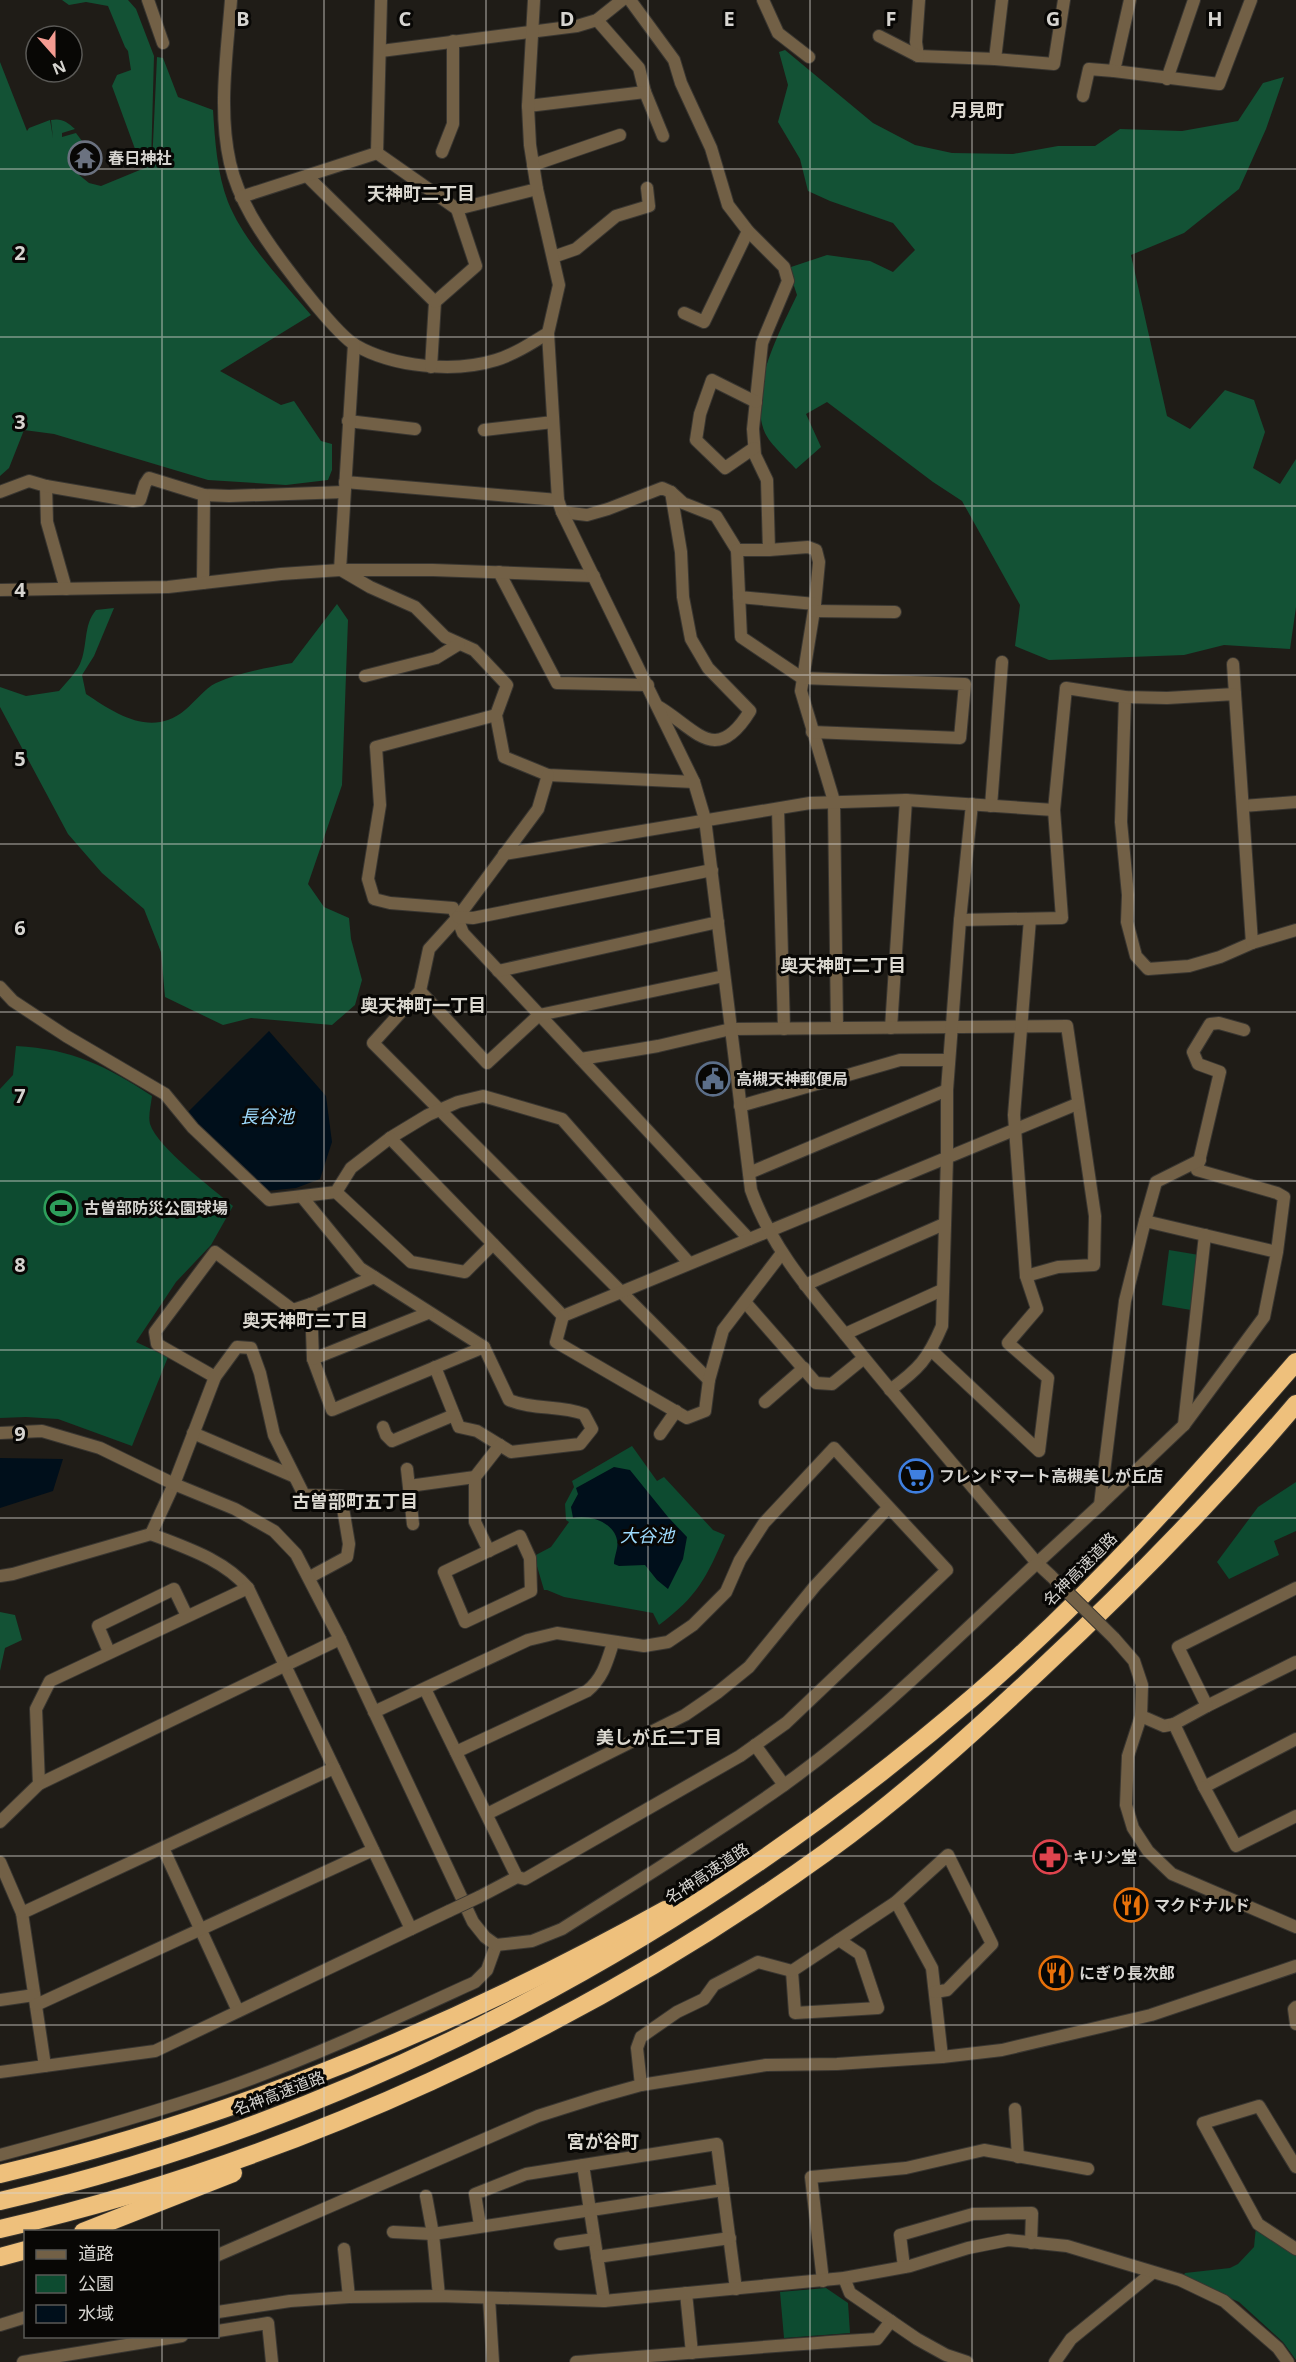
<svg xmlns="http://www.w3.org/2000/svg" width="1296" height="2362" viewBox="0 0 1296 2362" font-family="'Noto Sans','Noto Sans JP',sans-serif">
  <rect width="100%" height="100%" fill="#1f1c17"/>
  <!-- green -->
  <g fill="#0d4b30">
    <path d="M16,1046c57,3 90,20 136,50 -1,9 -4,20 -2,28 8,24 62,64 83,82l-22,39 -35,37 -40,60 32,15 -36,89 -74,-27 -32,-2 -26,1v-329l13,-14z"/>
    <path d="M1169,1250l30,5 -8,55 -29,-5z"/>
    <path d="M632,1446l25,35 7,-4 49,53 12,5c-19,43 -27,61 -66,90l-6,-12 -89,-16 -17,-7h-3l-10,-34 17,-9 18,-25 -3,-2 -1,-16 9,-17 -2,-6z"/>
    <path d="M1296,1482v49l-22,10 5,14 -50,24 -12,-17 41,-55z"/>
    <path d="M1256,2227l40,27v106l-13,-18 -44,-40 -56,-25 2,-4 45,-5 8,-4 16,-17z"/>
    <path d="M826,2288l22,15 2,30 -66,5 -4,-46z"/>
  </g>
  <!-- forest -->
  <g fill="#135235">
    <path d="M62,0h66l8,9 18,47 -3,108 -9,4 -30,-82 5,-11 14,-5 -3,-19 -3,-4 -17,-41 -22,-4 -17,3z"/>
    <path d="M785,50l88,73 42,22 37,8 61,1 45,-8h37l25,-17 62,2 56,-10 25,-38 21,-6 -18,52 -27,60 -55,44 -53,22 36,161 23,13 35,-39 29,10 11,32 -12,36 27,16 16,-25v148l-6,42 -66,-4 -40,10 -135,5 -34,-14 5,-41 -58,-104 -29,-19 -106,-80 -21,12 15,33 -25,22c-8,-9 -26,-25 -31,-36 -18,-42 14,-100 32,-138l-9,-27 39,-13 43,6 23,11 22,-22 -22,-27 -63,-22 -22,-10 -8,-32 -22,-37 10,-37 -9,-33z"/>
    <path d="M157,57l6,1 15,39 35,13c2,31 4,63 15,92 17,42 54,78 83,113l-91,56 61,34 13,-4 27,40 11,3v26l-4,10 -42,5 -78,-5 -154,-46 -30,-4 -15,38 -9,8v-414l27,69 2,-3 21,-8 3,18 -2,-18c11,-2 16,2 24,9l-13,4v4l14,-4 9,12 -10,10 2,10 -4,5 16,13 12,3 51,-21z"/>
    <path d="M337,604l11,16 -6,165 -34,99 16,23 25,11 2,21 11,41 -7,25 -23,20 -81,-7 -28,7 -58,-28 -4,-45 -17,-43 -42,-36 -34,-39 -68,-127v-20l26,9 33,-5c7,-8 16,-17 21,-27 8,-18 3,-39 16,-54l18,-2 -20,48 -12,19 4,19c30,20 66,44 99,16 10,-8 20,-22 31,-27 24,-11 51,-15 76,-20z"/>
    <path d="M0,1612l15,3 7,25 -17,8 -5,23z"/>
  </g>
  <!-- water -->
  <g fill="#000f1b">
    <path d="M269,1031l57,65 6,46 -12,37 -24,9 -30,3 -80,-77z"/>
    <path d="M0,1458l63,1 -10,32 -53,17z"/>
    <path d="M614,1467l16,3 38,47 19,20 -4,22 -15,30 -11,-9 -12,-15 -26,1 -5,-2c0,-8 5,-17 3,-24 -3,-18 -29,-26 -44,-22l-2,-11 7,-13 -2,-6z"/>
  </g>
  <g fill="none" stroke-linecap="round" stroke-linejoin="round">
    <!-- minor casing -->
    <g stroke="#393631" stroke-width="14">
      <g id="minor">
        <path d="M148,0l15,43"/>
        <path d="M231,0c-4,54 -13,110 -1,163 9,38 30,69 53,100 14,19 53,70 72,82 38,22 99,28 141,15 19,-6 36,-17 52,-27"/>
        <path d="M630,0l44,60 7,23 30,65 17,57 20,26 36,36 4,14 -26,62 -9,86 2,26 12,25 2,70"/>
        <path d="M763,0l15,33 31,24"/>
        <path d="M919,0l-3,42 2,14 77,3"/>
        <path d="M1002,0l-7,59 59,5 10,-64"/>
        <path d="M1130,0l-16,71 105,13 32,-84"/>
        <path d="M597,20l42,48 6,24 18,44"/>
        <path d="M879,36l39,20"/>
        <path d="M381,51l196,-25 20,-6 25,-20"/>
        <path d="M1167,79l27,-79"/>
        <path d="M1083,96l6,-27 25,2"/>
        <path d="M528,106l117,-14"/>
        <path d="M442,152l11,-28v-83"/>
        <path d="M377,153l80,56 80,-20"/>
        <path d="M377,153l4,-153"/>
        <path d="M533,165l87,-30"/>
        <path d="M307,176l128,126 -4,65"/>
        <path d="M241,197l136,-44"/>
        <path d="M553,257l23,-8 40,-33 33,-10 -2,-18"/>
        <path d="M435,302l41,-36 -19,-57"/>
        <path d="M684,313l20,9 44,-91"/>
        <path d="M348,421l67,8"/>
        <path d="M484,430l69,-8"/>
        <path d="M754,448l-29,20 -29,-28 4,-26 12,-34 44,22"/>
        <path d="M345,482l213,18"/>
        <path d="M46,486l1,36 19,67"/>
        <path d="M0,492l29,-11 17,5 87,15 7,-1 5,-16 4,-6 55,17 25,1 115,-4"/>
        <path d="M562,512l25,3 21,-6 54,-21 9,4 12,11 33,13 21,34h32l39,-3 8,3 3,12 -4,42 -14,87 33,110 3,227"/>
        <path d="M737,550l4,87 61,41 163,6 -5,54 -148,-6"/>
        <path d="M340,570l14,-226"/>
        <path d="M341,570l29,17 45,20 30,30 29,13 33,35 -11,30 8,42 44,18 146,7"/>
        <path d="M499,572l58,111 91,2"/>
        <path d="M203,583l1,-88"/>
        <path d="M0,590l168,-3 113,-13 59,-4h93l161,6"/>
        <path d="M739,597l76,7"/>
        <path d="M814,611l81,1"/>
        <path d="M1233,664l2,30"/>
        <path d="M365,676l71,-18 23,-14"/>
        <path d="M1125,697l-4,125 7,73 -1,27 9,34 12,13 41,-3 31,-9 32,-14 44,-13"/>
        <path d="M659,707c38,23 57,59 91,4l-42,-43 -17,-29 -8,-42 -2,-45 -10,-60"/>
        <path d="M496,715l-120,32 4,58 -12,74 6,20 16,4 63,5 10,25 286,306"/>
        <path d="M548,775l-10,34 -80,108 -29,32 -9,42 -47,52 336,337"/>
        <path d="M991,806l11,-144"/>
        <path d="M1243,806l53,-4"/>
        <path d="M778,809l6,220"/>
        <path d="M504,854l306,-51 96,-3 148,10"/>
        <path d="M458,917l15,1 239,-48"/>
        <path d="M960,920l102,-2 -8,-108 12,-122 59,9 42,1 68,-4 17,249"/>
        <path d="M498,971l220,-49"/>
        <path d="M0,987l13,14 53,35 99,58 28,34 76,72 67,-8 15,-24 39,-30 38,-23 30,-13 25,-6 79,23 127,144"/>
        <path d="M420,991l67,72 52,-48 185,-39"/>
        <path d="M891,1028l15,-228"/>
        <path d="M1244,1030l-25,-7 -9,1 -17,28 5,12 22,8 -23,98 80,23 7,4 -7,55 -13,65 -80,108 -84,80 25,-204 20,-80 132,31"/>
        <path d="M581,1059l77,-13 73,-17 336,-3 28,190 -1,49 -36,2 -32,9"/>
        <path d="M740,1106l160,-46h49"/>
        <path d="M390,1138l173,178"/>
        <path d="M749,1173l198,-83"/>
        <path d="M336,1192l75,70 54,10 28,-28"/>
        <path d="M303,1198l57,70 124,79 25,53c24,10 51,5 75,14l8,15 -12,15 -69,8 -34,-21 -18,-4 -24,-60"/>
        <path d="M1145,1221l11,-39 44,-22"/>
        <path d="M805,1285l139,-61"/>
        <path d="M745,1302l71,81 16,1 32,-26"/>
        <path d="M311,1304l2,55 19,51 152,-63"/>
        <path d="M563,1316l514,-212"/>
        <path d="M563,1316l-7,26 131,76 18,-7 4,-31 14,-50 59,-77"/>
        <path d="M845,1334l97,-44"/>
        <path d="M931,1350l108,101 9,-73 -40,-35 29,-34 -11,-33 -12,-161 16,-196"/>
        <path d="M313,1359l115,-46"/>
        <path d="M215,1377l-58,-33 -2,-12 60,-80 78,58 18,-6 63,-27"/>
        <path d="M890,1390c29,-21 38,-31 52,-64l5,-168v-68l13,-170 12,-116"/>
        <path d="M765,1402l39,-34"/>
        <path d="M1184,1425l21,-190"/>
        <path d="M383,1427l3,8 6,6 62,-26"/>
        <path d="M193,1433l100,43"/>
        <path d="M660,1434l16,-23"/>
        <path d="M407,1469l6,55"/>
        <path d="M409,1486l66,-9"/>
        <path d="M520,1536l10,22 1,33 -66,31 -21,-50z"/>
        <path d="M489,1551l-14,-29v-45l25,-32"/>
        <path d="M1037,1563l63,-58"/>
        <path d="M0,1576l13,-2 138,-40"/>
        <path d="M310,1577l37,-20 2,-13 -8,-48 -37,-1 -30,-60 -14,-62 -9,-25 -14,-1 -22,30 -41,107 -23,50c35,14 72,25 97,54l163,341"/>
        <path d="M109,1652l-11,-26 76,-37 13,27"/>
        <path d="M425,1689l92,188"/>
        <path d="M1207,1706l89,-44"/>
        <path d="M374,1712l154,-72 29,-7 87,13 24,-4 25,-17 33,-33 14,-32 24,-37 70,-75 113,122 -161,153 -46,33 -215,123 -8,-2 -38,20"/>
        <path d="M1141,1716l23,10 10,-2 33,-18 -29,-59 118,-59"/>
        <path d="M1174,1724l30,63 92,-48"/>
        <path d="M755,1745l29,40"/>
        <path d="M456,1752l131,-61c16,-13 20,-29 26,-48"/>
        <path d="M39,1784l-3,-75 14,-28 198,-93"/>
        <path d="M1204,1787l32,59 60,-30"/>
        <path d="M487,1814l198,-99 32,-22 32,-26 66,-81 73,-78"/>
        <path d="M0,1822l39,-38 301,-145"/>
        <path d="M163,1848l75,163"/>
        <path d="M0,1862l22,51 23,153"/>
        <path d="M896,1902l36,66 10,89"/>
        <path d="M22,1913l312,-145"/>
        <path d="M792,1971l3,42 83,-5 -18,-54 -21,-14"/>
        <path d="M0,2000l34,-5"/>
        <path d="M36,2005l337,-155"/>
        <path d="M1296,2007l-2,2 2,15"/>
        <path d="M0,2072l155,-21 294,-140"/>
        <path d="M641,2085l-4,-37 4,-11 36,-25 27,-13 10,-14 44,-23 34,9 104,-69 52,-47 44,89 -45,46 -12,2"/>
        <path d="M1015,2109l3,48"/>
        <path d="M0,2155c75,-20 150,-41 223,-66 86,-30 169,-69 252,-107l12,-12 9,-25"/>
        <path d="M583,2165l21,136"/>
        <path d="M1296,2167l-37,-61 -56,17 55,101 38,25"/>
        <path d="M426,2196l7,38 6,62"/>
        <path d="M480,2225l-5,-31 51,-20 191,-30 19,145"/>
        <path d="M393,2232l40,2 290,-44"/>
        <path d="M560,2244l34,-5"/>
        <path d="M344,2249l5,48"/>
        <path d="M597,2257l133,-19"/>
        <path d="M904,2267l-4,-32 73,-21 59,-1 -1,30"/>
        <path d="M844,2278l6,15 67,46 29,16 21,7"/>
        <path d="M823,2281l-12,-104 95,-9 78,-18 104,19"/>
        <path d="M686,2293l6,60"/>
        <path d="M489,2298l4,64"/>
        <path d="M218,2331l50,-8 4,39"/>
        <path d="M23,2362l159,-26"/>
        <path d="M576,2362c101,-8 201,-17 301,-23l14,-18"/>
        <path d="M1055,2362l16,-23 81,-66"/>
      </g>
    </g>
    <!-- tertiary casing -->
    <g stroke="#393631" stroke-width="14">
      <g id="tertiary">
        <path d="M534,0l-6,106 2,39 7,44 22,96 -11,48 10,167 4,12 132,270 11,37 46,371c22,62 66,109 106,159 59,73 120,143 180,214l14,13"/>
        <path d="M0,1433l42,-2 58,17 74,36 61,25 39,22 22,23 44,85 133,283 12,15 11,8 36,-4 30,-12c74,-47 150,-93 222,-144 91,-65 171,-146 253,-222"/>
        <path d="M1114,1638l20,23 8,24 -1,31 -13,40 -2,49 7,23 15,23 24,23 124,53"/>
        <path d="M218,2255l320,-139 60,-19 43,-12 125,-20 71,-1 105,-7 60,-7 149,-35 145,-49"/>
        <path d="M218,2312l72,-11 59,-4 90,-1 165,5 240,-23 66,-12 58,-18 40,-8 59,6 113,34 44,21 54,47 10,14"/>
        <path d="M0,2325l26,-8"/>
      </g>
    </g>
    <!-- motorway casing -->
    <g stroke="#393631" stroke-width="20">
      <g id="motorway">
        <path d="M0,2174c233,-55 456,-148 665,-264"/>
        <path d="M0,2201c363,-85 698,-266 979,-509 116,-100 217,-215 317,-330"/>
        <path d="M0,2229c291,-67 582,-201 825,-376 76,-55 146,-118 215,-183 90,-84 176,-172 256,-266"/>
        <path d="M83,2232l150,-59"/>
        <path d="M0,2257l26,-7"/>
      </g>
    </g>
    <!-- minor -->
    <use href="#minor" stroke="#726046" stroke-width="12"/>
    <!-- tertiary -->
    <use href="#tertiary" stroke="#726046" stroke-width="12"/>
    <!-- motorway -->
    <use href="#motorway" stroke="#eec07c" stroke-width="18"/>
    <!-- minor-bridge casing -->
    <g stroke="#393631" stroke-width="14" stroke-linecap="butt">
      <path id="minor-bridge" d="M449,1911l30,-14"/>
    </g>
    <!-- tertiary-bridge casing -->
    <g stroke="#393631" stroke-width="14" stroke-linecap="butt">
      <path id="tertiary-bridge" d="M1051,1576l63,62"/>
    </g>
    <!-- minor-bridge -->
    <use href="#minor-bridge" stroke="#726046" stroke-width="12"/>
    <!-- tertiary-bridge -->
    <use href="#tertiary-bridge" stroke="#726046" stroke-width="12"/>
  </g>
  <!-- grid -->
  <path fill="none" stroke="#d6d4d0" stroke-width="1.5" stroke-opacity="0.55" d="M162,0v2232M324,0v2362M486,0v2362M648,0v2362M810,0v2362M972,0v2362M1134,0v2362M0,169h1296M0,337h1296M0,506h1296M0,675h1296M0,844h1296M0,1012h1296M0,1181h1296M0,1350h1296M0,1518h1296M0,1687h1296M0,1856h1296M0,2025h1296M0,2193h1296M162,2336v26"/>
  <!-- icons -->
  <defs>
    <g id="temple-ring" transform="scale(1.725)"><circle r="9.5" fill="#080705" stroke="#6b7280" stroke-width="1.5"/><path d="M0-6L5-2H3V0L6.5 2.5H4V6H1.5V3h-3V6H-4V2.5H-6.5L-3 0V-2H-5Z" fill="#6b7280"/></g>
    <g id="civic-ring" transform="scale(1.725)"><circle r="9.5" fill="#080705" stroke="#5c6f8a" stroke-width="1.5"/><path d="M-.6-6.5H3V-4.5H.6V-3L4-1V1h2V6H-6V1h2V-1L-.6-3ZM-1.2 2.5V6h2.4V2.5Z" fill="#5c6f8a"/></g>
    <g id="stadium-ring" transform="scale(1.725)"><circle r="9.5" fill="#080705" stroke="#2e9e5b" stroke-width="1.5"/><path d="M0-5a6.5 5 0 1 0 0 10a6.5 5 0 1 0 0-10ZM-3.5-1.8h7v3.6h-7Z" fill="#2e9e5b"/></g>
    <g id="supermarket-ring" transform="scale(1.725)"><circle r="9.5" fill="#080705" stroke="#3f7fe0" stroke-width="1.5"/><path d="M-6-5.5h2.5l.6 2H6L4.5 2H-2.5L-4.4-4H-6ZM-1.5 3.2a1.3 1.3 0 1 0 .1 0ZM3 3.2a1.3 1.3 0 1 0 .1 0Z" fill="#3f7fe0"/></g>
    <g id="pharmacy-ring" transform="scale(1.725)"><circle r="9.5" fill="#080705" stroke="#e0444e" stroke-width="1.5"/><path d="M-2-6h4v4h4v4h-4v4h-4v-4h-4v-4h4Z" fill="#e0444e"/></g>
    <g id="restaurant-ring" transform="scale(1.725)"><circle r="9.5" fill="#080705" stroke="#e8710a" stroke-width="1.5"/><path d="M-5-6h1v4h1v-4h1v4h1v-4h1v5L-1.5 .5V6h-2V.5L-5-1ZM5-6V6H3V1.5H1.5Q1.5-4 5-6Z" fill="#e8710a"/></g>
  </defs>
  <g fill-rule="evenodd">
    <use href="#temple-ring" x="85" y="158"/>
    <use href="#civic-ring" x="713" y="1079"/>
    <use href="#stadium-ring" x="61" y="1208"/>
    <use href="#supermarket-ring" x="916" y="1476"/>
    <use href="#pharmacy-ring" x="1050" y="1857"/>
    <use href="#restaurant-ring" x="1131" y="1905"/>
    <use href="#restaurant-ring" x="1056" y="1973"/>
  </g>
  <g text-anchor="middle" stroke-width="6" stroke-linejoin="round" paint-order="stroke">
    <!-- poi labels -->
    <g font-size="16" font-weight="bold" fill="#d6d4d0" stroke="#080705" text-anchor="start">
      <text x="108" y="164">春日神社</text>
      <text x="736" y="1085">高槻天神郵便局</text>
      <text x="84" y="1214">古曽部防災公園球場</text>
      <text x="939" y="1482">フレンドマート高槻美しが丘店</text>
      <text x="1073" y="1863">キリン堂</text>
      <text x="1154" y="1911">マクドナルド</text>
      <text x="1079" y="1979">にぎり長次郎</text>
    </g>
    <!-- street labels -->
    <g font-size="16" fill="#d6d4d0" stroke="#080705">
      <text transform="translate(1080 1569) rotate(-45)" y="6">名神高速道路</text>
      <text transform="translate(707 1873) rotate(-33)" y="6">名神高速道路</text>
      <text transform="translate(279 2093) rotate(-21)" y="6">名神高速道路</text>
    </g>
    <!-- neighbourhood labels -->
    <g font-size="18" font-weight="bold" fill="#dbd8d0" stroke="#080705">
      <text x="977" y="117">月見町</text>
      <text x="421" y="200">天神町二丁目</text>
      <text x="843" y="972">奥天神町二丁目</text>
      <text x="423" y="1012">奥天神町一丁目</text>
      <text x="305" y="1327">奥天神町三丁目</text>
      <text x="355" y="1508">古曽部町五丁目</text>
      <text x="659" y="1744">美しが丘二丁目</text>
      <text x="603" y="2148">宮が谷町</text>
    </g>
    <!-- water labels -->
    <g font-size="18" font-style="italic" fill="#9edbfd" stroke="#080705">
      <text x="267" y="1123">長谷池</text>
      <text x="647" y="1542">大谷池</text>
    </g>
  </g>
  <g font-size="20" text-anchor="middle" font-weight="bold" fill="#d6d4d0" stroke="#080705" stroke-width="6" stroke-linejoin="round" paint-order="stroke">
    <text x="243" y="26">B</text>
    <text x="405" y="26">C</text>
    <text x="567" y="26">D</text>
    <text x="729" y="26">E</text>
    <text x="891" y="26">F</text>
    <text x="1053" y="26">G</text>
    <text x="1215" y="26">H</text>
    <text x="20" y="260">2</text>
    <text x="20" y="429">3</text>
    <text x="20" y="597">4</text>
    <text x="20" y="766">5</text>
    <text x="20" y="935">6</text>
    <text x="20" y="1103">7</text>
    <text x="20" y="1272">8</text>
    <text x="20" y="1441">9</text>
  </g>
  <!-- legend -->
  <rect x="24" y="2230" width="195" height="108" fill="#080705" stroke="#5a5956" stroke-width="1.5"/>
  <rect x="36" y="2250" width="30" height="9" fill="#726046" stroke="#5a5956" stroke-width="1.5"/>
  <text x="78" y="2260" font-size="18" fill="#d6d4d0">道路</text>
  <rect x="36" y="2275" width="30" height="18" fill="#0d4b30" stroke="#5a5956" stroke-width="1.5"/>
  <text x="78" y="2290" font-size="18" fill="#d6d4d0">公園</text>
  <rect x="36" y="2305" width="30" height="18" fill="#000f1b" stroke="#5a5956" stroke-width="1.5"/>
  <text x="78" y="2320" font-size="18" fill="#d6d4d0">水域</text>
  <!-- north arrow -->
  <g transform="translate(54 54) rotate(159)"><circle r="28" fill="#080705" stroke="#5a5956" stroke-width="1.5"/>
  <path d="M0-4.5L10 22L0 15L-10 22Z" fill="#f59c92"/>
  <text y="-9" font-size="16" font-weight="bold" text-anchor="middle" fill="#d6d4d0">N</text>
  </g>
</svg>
